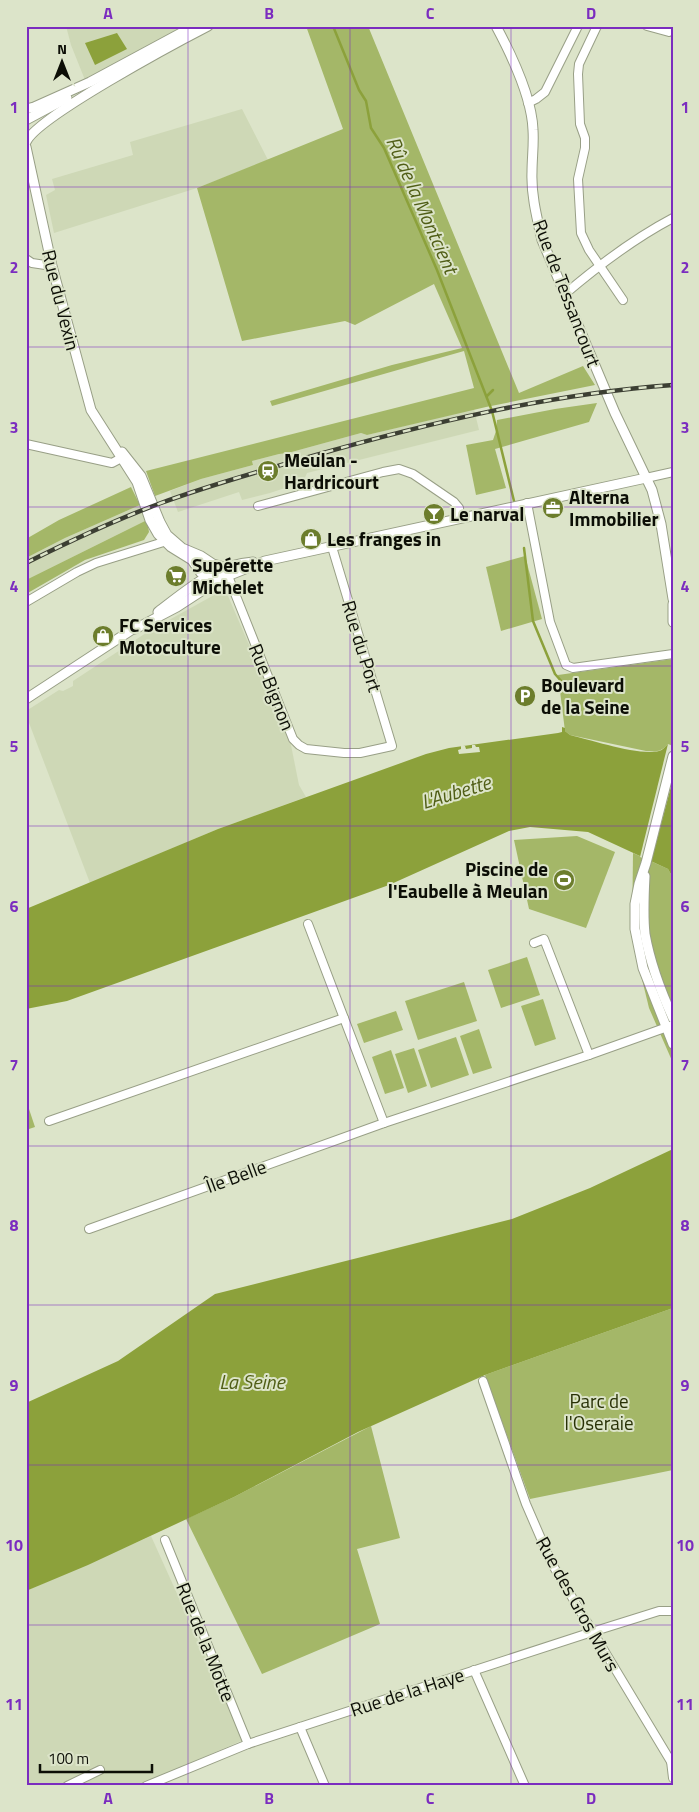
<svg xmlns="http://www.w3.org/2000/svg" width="699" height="1812" viewBox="0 0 699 1812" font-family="'Titillium Web',sans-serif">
  <rect width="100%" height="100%" fill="#dce4c9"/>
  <!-- built -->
  <g fill="#ced8b6">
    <path d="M66,26h137l-114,64 -18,-45z"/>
    <path d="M242,109l26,51 -71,28 -143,45 -8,-38 9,-5 -3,-11 81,-24 -3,-13z"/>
    <path d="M474,409l5,21 -172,43 -4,9 -33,11 -28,7 -3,-8 -61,20 -8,-21 31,-12 52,-14 -1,-4 27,-7 9,-1 73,-20 6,2z"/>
    <path d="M140,505l7,15 -121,60v-22l39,-20z"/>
    <path d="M225,589l65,151 9,45 7,12 -88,32 -128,54 -64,-168v-4l33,-21 4,1 10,-5v-5l76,-50z"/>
    <path d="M151,1536l92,204 -105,46h-112v-195z"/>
  </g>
  <!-- green -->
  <g fill="#a4b768">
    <path d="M306,26h62l151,367 64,-27 12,19 -109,22 -119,28 -6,-2 -73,20 -9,1 -27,7 1,4 -52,14 -46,17 -9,-25 328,-83 -10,-37 -192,55 -2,-5 122,-36 70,-17 -28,-64 -79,41 -10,-4 -103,20 -45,-153 146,-59z"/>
    <path d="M597,403l-8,19 -94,27 11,39 -30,7 -10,-50 27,-5 3,-9 1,-11 58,-11z"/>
    <path d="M131,487l9,18 -75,33 -39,20v-19l33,-19z"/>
    <path d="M147,520l2,12 -5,8 -59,20 -59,34v-14z"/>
    <path d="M525,556l17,63 -41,12 -15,-64z"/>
    <path d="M673,659v87l-5,-2c-7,8 -12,8 -22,7l-76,-16 -5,-4 -7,-56z"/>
    <path d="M577,836l38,16 -29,76 -57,-19 -15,-69z"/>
    <path d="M633,853l35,16 5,9v185l-24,-55 -17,-70z"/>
    <path d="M527,957l13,38 -39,13 -13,-38z"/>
    <path d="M464,982l13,39 -59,19 -13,-39z"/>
    <path d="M543,999l13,40 -21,7 -14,-40z"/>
    <path d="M396,1011l7,19 -39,13 -7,-19z"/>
    <path d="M479,1029l13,39 -19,6 -13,-38z"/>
    <path d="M456,1037l13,38 -38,13 -13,-38z"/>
    <path d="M414,1048l13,38 -19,7 -13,-39z"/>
    <path d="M391,1050l13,38 -19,6 -13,-37z"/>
    <path d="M26,1100l9,27 -9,3z"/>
    <path d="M673,1308v162l-143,29 -45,-124z"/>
    <path d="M371,1426l29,112 -43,11 23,75 -118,50 -76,-155 48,-22z"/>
  </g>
  <!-- water -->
  <g fill="#8ca13b">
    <path d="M117,33l10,16 -32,16 -10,-22z"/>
    <path d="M562,727l3,1v3l5,4c21,5 69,21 89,16 4,-1 6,-4 9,-7l5,2v132l-5,-9 -80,-37 -58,-5 -21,4 -120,54 -322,116 -41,8v-100l192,-80 208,-75 23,-6 109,-15 4,-1z"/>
    <path d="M673,1149v159l-188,67 -127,57 -124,65 -146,68 -62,26v-188l92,-42 97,-67 297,-75 78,-31z"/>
  </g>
  <!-- pier -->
  <g fill="#dce4c9">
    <path d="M668,744l5,2v33l-22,83 -11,-5z"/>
    <path d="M472,745h3l1,2h3l1,5 -21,2 -1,-4 3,-1v-3h4l1,3 6,-1z"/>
  </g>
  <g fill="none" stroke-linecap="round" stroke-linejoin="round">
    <!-- stream -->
    <g stroke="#8ca13b" stroke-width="2.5">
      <path d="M333,26l26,64 7,11 5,27 13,20 53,122 55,141 22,90"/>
      <path d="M487,396l6,-6"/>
      <path d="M524,548l9,73 22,53 8,9 -2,4"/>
    </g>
    <!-- minor casing -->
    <g stroke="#989f86" stroke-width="10">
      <g id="minor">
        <path d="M597,26l-18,38 -1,10 2,50 5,14v10l-7,31 3,54 8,17 34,50"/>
        <path d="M647,26l22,6 2,-6"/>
        <path d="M528,103l8,-4 9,-7 33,-66"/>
        <path d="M26,259l6,4 20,3"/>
        <path d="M565,294c34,-29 68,-55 108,-76"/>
        <path d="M26,444l86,19 13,-7"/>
        <path d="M646,478l27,-6"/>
        <path d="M527,503l23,119 16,43 7,3 100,-14"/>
        <path d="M258,506l125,-34 16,-3 14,5 41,28 5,6 1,10"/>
        <path d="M226,571l67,168 6,6 7,4 38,4h16l32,-7 -60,-199"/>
        <path d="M26,602l51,-30 19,-9 74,-23"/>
        <path d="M308,924l76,199"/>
        <path d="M534,943l10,-4 45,116"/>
        <path d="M49,1121l295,-103"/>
        <path d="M89,1229l295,-106 205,-68 84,-30"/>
        <path d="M483,1381l43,123 26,60 121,201"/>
        <path d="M165,1540l83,204"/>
        <path d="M474,1670l51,116"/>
        <path d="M300,1727l25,59"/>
        <path d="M671,1761l2,17"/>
        <path d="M67,1786l33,-16"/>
        <path d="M146,1786l102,-42 344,-112 67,-21h14"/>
      </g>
    </g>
    <!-- major casing -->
    <g stroke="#989f86" stroke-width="11">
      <g id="major">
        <path d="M496,26c15,28 36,73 37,104 1,14 -1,28 -1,42 -1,23 5,46 10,68l73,173 37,77 9,34 12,75"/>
        <path d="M26,109l8,-2 56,-25 104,-56"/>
        <path d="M26,120l41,-22"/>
        <path d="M26,142c11,-25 151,-100 182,-116"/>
        <path d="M26,147l26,119 39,144 46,72 13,38 8,14 13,13 21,13 9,13 19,6"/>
        <path d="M122,452l19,24 19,46 7,13 15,13 19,8 12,8 11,3"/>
        <path d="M673,604v18"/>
        <path d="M158,612c29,-22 58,-48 95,-50"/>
        <path d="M135,629l42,-22 43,-28 45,-18 381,-83"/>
        <path d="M26,699l113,-74"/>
        <path d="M673,756l-27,107 -7,21 -4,20v25l8,39 30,76"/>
        <path d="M645,876c-1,19 -2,39 0,58 5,28 16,58 28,84"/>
      </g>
    </g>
    <!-- minor -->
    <use href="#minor" stroke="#fff" stroke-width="8"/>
    <!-- major -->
    <use href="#major" stroke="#fff" stroke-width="9"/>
    <!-- rail casing -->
    <g stroke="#3c3f33" stroke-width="4.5">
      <path id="rail" d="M26,563c44,-22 89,-43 135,-60 49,-18 99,-32 148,-46 119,-34 240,-63 364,-72"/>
    </g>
    <!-- rail -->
    <use href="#rail" stroke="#dce4c9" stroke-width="2.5" stroke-dasharray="8" stroke-linecap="butt"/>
  </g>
  <!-- grid -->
  <path fill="none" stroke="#7b2cbf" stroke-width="1" stroke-opacity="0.55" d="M188,26v1760M350,26v1760M511,26v1760M26,187h647M26,347h647M26,507h647M26,666h647M26,826h647M26,986h647M26,1146h647M26,1305h647M26,1465h647M26,1625h647"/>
  <!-- icons -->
  <defs>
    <g id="station-disc" transform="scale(1.125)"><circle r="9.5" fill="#6c7d2c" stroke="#dce4c9"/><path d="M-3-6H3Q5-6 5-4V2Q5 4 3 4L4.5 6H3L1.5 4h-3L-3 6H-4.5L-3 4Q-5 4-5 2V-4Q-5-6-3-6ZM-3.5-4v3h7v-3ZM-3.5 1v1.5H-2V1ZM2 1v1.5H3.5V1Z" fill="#fff"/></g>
    <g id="office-disc" transform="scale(1.125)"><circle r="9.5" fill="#6c7d2c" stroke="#dce4c9"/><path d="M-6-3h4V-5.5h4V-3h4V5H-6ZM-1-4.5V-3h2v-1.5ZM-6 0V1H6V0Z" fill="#fff"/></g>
    <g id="bar-disc" transform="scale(1.125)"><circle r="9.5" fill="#6c7d2c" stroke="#dce4c9"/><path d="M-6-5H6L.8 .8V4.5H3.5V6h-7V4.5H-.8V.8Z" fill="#fff"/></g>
    <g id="shop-disc" transform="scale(1.125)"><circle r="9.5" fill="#6c7d2c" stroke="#dce4c9"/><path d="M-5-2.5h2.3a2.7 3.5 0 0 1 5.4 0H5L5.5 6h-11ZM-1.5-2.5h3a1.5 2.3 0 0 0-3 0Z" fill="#fff"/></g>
    <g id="supermarket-disc" transform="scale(1.125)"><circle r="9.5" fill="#6c7d2c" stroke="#dce4c9"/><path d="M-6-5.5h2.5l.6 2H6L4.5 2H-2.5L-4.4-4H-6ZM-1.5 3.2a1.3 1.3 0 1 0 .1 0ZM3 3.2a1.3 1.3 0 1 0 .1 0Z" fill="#fff"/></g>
    <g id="parking-disc" transform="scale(1.125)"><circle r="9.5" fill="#6c7d2c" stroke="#dce4c9"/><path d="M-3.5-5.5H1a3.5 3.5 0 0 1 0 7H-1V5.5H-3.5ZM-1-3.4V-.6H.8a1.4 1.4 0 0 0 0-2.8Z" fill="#fff"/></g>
    <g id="stadium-disc" transform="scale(1.125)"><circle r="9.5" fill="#6c7d2c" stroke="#dce4c9"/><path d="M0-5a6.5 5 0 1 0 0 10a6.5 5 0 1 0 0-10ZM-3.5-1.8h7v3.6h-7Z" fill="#fff"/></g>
  </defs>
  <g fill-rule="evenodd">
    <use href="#station-disc" x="268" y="471"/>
    <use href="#office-disc" x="553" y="508"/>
    <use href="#bar-disc" x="434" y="514"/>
    <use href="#shop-disc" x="311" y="539"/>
    <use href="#supermarket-disc" x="176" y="576"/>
    <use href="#shop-disc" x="103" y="636"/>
    <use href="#parking-disc" x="525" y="696"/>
    <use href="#stadium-disc" x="564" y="880"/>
  </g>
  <g text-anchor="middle" stroke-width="4" stroke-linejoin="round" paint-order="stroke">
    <!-- street labels -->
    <g font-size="19" fill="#0c0e06" stroke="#dce4c9">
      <text transform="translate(567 293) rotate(69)" y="7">Rue de Tessancourt</text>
      <text transform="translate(61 300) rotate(76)" y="7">Rue du Vexin</text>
      <text transform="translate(362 646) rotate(73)" y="7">Rue du Port</text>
      <text transform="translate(272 687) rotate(68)" y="7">Rue Bignon</text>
      <text transform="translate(236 1176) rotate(-20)" y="7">Île Belle</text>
      <text transform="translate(578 1604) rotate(61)" y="7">Rue des Gros Murs</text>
      <text transform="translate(206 1642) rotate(68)" y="7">Rue de la Motte</text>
      <text transform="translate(407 1692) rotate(-18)" y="7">Rue de la Haye</text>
    </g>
    <!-- poi labels -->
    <g font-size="19" font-weight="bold" fill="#0c0e06" stroke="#dce4c9" text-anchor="start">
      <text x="284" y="467">Meulan -<tspan x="284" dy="22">Hardricourt</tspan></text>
      <text x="569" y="504">Alterna<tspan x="569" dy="22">Immobilier</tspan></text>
      <text x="450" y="521">Le narval</text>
      <text x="327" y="546">Les franges in</text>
      <text x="192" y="572">Supérette<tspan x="192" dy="22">Michelet</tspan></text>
      <text x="119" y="632">FC Services<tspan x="119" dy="22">Motoculture</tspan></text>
      <text x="541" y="692">Boulevard<tspan x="541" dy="22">de la Seine</tspan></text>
      <text x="548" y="876" text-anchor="end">Piscine de<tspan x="548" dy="22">l'Eaubelle à Meulan</tspan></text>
    </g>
    <!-- park labels -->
    <g font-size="19" fill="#283106" stroke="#dce4c9">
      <text x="599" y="1408">Parc de<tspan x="599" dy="22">l'Oseraie</tspan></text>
    </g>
    <!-- water labels -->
    <g font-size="20" font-style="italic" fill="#505e16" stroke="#dce4c9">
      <text transform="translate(422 205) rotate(66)" y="7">Rû de la Montcient</text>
      <text transform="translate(456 792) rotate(-17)" y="7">L'Aubette</text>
      <text x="252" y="1389">La Seine</text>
    </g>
  </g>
  <!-- border -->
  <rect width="699" height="1812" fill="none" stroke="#dce4c9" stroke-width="55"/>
  <!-- north arrow -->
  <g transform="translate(62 62)" stroke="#dce4c9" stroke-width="4" paint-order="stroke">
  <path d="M0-4L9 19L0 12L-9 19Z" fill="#0c0e06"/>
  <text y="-8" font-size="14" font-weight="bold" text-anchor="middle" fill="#0c0e06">N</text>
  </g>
  <!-- scale -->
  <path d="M40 1764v8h112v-8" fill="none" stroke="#0c0e06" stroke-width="2.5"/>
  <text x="48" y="1764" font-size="15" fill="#0c0e06" stroke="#dce4c9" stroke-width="4" paint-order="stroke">100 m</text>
  <rect x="28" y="28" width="644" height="1756" fill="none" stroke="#7b2cbf" stroke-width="2"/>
  <g font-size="16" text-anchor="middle" font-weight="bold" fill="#7b2cbf">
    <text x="108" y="19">A</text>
    <text x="269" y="19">B</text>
    <text x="430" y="19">C</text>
    <text x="591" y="19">D</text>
    <text x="14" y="113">1</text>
    <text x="685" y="113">1</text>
    <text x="14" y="273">2</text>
    <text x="685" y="273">2</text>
    <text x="14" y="433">3</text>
    <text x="685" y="433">3</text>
    <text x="14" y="592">4</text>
    <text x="685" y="592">4</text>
    <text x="14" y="752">5</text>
    <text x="685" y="752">5</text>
    <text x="14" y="912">6</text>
    <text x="685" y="912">6</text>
    <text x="14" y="1071">7</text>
    <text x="685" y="1071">7</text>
    <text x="14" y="1231">8</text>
    <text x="685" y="1231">8</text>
    <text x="14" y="1391">9</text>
    <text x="685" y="1391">9</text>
    <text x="14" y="1551">10</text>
    <text x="685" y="1551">10</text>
    <text x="14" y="1710">11</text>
    <text x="685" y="1710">11</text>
    <text x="108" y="1804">A</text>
    <text x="269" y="1804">B</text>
    <text x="430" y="1804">C</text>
    <text x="591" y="1804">D</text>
  </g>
</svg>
